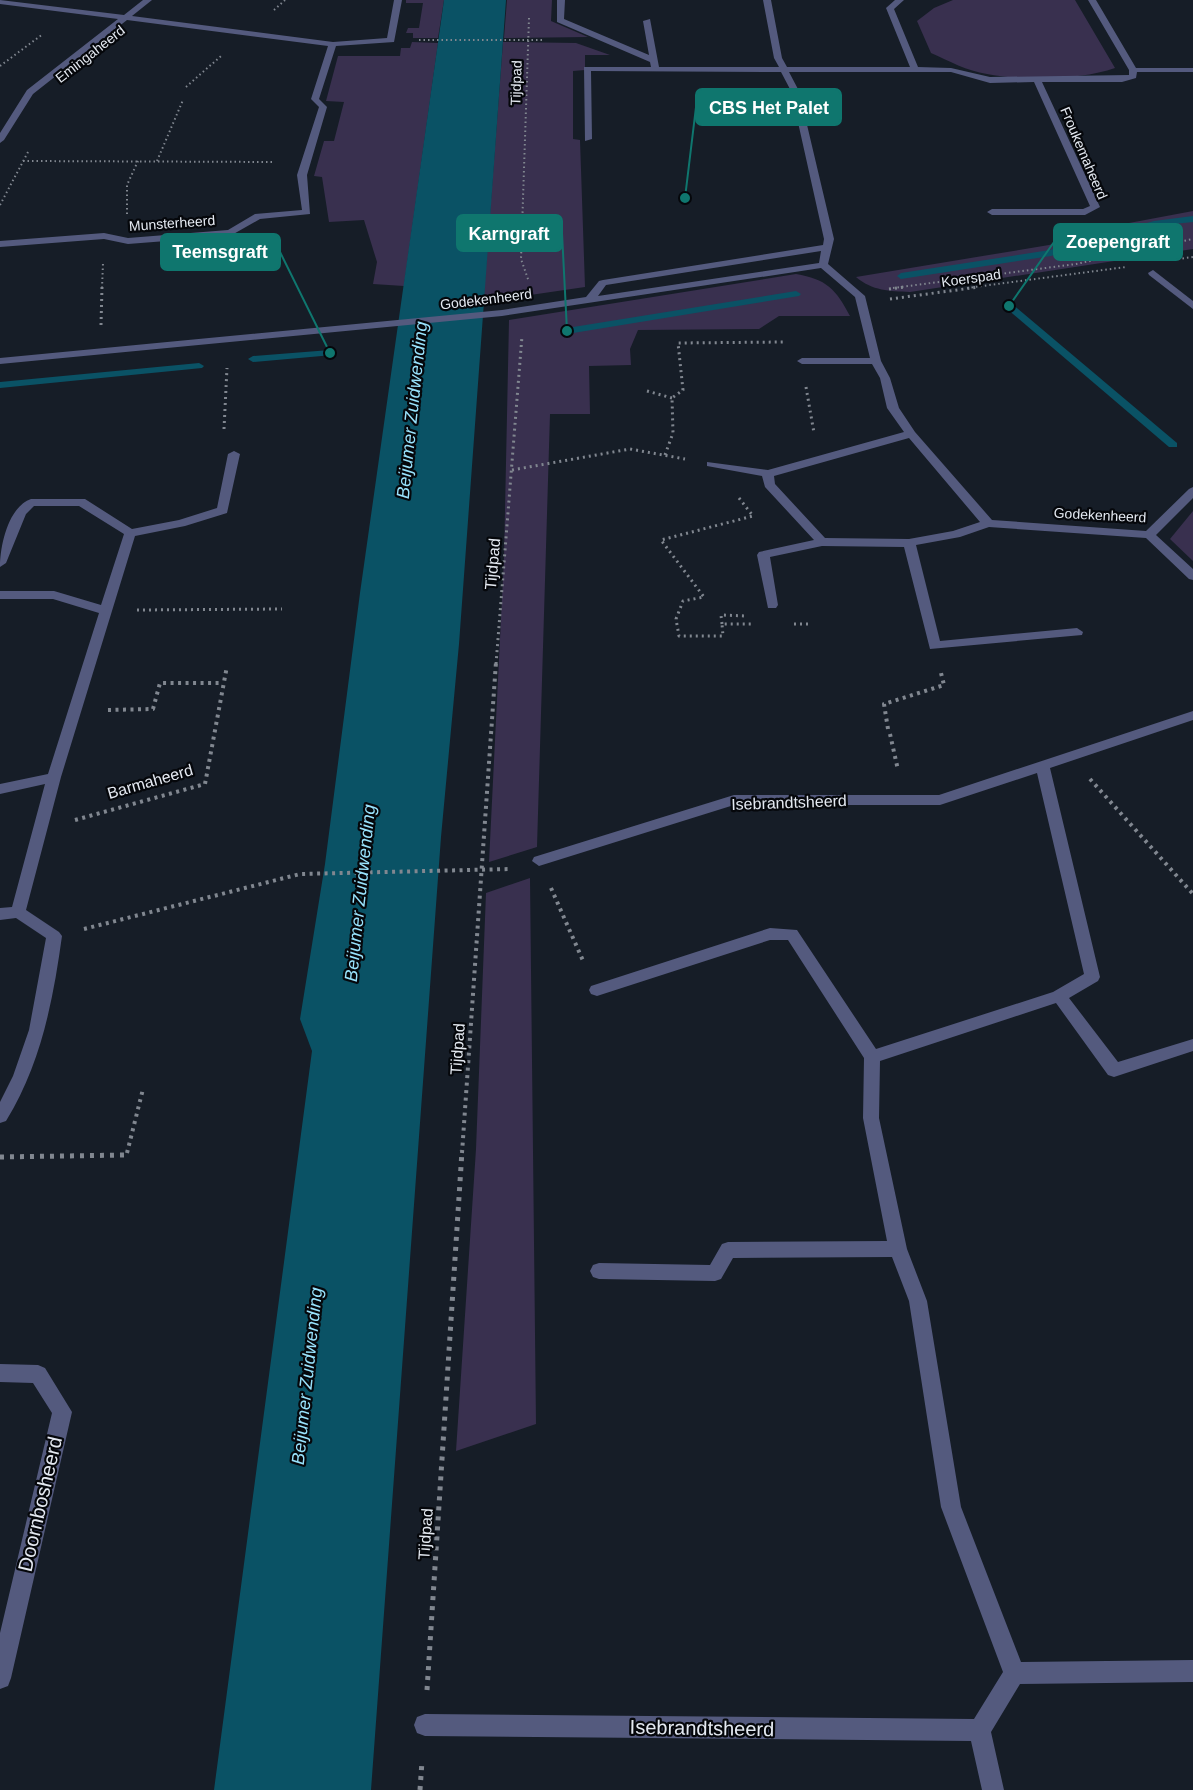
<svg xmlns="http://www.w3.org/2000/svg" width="1193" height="1790" viewBox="0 0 1193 1790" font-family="Helvetica,sans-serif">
  <rect width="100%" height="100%" fill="#161d27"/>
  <!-- green -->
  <g fill="#39304f">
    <path d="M406,0h38l-6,38h-25v-5h-7l2,-5h11l4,-25h-17z"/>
    <path d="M507,0h45l-1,21 37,16 -84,1z"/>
    <path d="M953,0h122l40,68c-33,12 -93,13 -128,6 -20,-3 -38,-13 -56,-21l-14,-32 17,-13z"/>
    <path d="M412,42l26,1 -34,243 -31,-2 4,-22 -13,-42 -35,2 -7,-45 -8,-1 10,-35h10l10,-39 -18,-1 12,-45h62l1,-8h9z"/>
    <path d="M503,42l73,1 34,12h-25v15l-12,1v68l7,1 5,147 -83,12 -19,6z"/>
    <path d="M1193,211v38l-283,43c-20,-1 -38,-1 -54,-15l193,-32 64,-19z"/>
    <path d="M796,274c30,5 40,15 54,42h-71l-20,13 -121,1 -8,19 1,16 -42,1 1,48h-40l-13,433 -48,15 15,-304 5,-238z"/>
    <path d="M1193,511v50l-23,-22z"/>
    <path d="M530,878l6,546 -80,27 20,-302 10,-256z"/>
  </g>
  <!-- water -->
  <path fill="#0a5265" d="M444,0h62l-47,644 -18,193 -70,953h-157l98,-739 -12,-32 25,-155 35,-271z"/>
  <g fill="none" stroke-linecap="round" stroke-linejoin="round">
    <!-- stream -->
    <g fill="#0a5265" fill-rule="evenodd">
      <path d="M1193,216v6l-38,4 -104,30 -150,23 -4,-3 4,-3 149,-23 104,-29z"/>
      <path d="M796,291l5,3 -2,2 -232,38 -5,-3 5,-3z"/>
      <path d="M1006,304h6l165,139v4h-8l-163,-139z"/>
      <path d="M330,350l3,1v4l-80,7 -5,-3 5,-3z"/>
      <path d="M199,363l5,3 -2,2 -202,20v-6z"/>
    </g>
    <!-- path-far3 -->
    <g stroke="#818790" stroke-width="2" stroke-dasharray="1.5 3" stroke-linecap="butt">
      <path d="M274,10l11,-10"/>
      <path d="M529,18l-8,241 8,23"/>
      <path d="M419,40h124"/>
      <path d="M0,66l43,-32"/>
      <path d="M186,87l35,-31"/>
      <path d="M23,161l252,1"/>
      <path d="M157,161l26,-61"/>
      <path d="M0,205l28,-53"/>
      <path d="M127,214v-29l11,-24"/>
      <path d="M1158,246l35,-7"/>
      <path d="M1178,259l15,-2"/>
      <path d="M102,288l1,-25"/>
      <path d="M893,288l183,-24 60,-13"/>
      <path d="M967,288l159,-21"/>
    </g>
    <!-- path-far2 -->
    <g stroke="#818790" stroke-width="3" stroke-dasharray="2 4" stroke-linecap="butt">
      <path d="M889,289l15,-2"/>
      <path d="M890,299l89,-12"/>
      <path d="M101,325l1,-38"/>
      <path d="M806,387l8,46"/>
      <path d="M647,391l25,7"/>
      <path d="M224,429l3,-61"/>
      <path d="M665,455l8,-22 -1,-35 11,-8 -5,-47 105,-1"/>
      <path d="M512,470l118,-21 55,10"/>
      <path d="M739,498l14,18 -92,24 43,57 -21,4 -7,18 3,17h44l-1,-12h29"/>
      <path d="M137,610l145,-1"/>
      <path d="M722,624l-1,-9 24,1"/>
      <path d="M794,624h14"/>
      <path d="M496,664l26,-328"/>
    </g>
    <!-- path-far1 -->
    <g stroke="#818790" stroke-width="4" stroke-dasharray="3 4.5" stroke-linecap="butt">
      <path d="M108,710l45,-1 7,-26h63"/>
      <path d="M888,729l-4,-25 60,-19 -3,-12"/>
      <path d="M890,734l8,36"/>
      <path d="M1090,779l103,115"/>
      <path d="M75,820l130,-36 22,-118"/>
      <path d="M551,888l33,75"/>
      <path d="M84,929l216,-55 211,-5"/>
      <path d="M127,1153l16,-64"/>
      <path d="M462,1153l34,-491"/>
    </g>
    <!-- path -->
    <g stroke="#818790" stroke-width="5" stroke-dasharray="4 6" stroke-linecap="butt">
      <path d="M0,1157l126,-2 1,-4"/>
      <path d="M427,1690l35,-539"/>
      <path d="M420,1790l2,-29"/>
    </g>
    <!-- minor -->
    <g fill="#545a7e" fill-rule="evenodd">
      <path d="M0,0l124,15 19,-15h9l-20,16 201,26 54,-4 7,-38h8l-8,42 -58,4 -17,53 8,8 -20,68 3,39 -50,5 -30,17 -102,8 -24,-5 -104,8v-6l104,-8 24,5 100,-8 27,-16 47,-4 -5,-35 22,-68 -8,-8 17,-53 -201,-26 -94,74 -29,46 -4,3v-10l27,-43 91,-71 -118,-15z"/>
      <path d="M557,0h8l-1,19 85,36 -6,-34 7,-2 9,48h120l-5,-9 -11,-58h8l11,58 5,9h123l-24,-59 9,-8h9l-10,9 24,58 33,1 39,9 139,-2v-5l-41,-70h8l40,68h57v4h-56l-1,6 -14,4h-80l58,125 -15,8h-93l-5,-3 5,-3h91l7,-3 -56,-124 -44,1 -39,-11h-162l10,19 35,148 -6,25 37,32 16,65 9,17 9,30 16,24 77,88 154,11 43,-42 4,-2v11l-37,37 37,34v11l-4,-1 -43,-41 -157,-11 -29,10 -44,8 24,96 137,-13 6,4 -1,3 -152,14 -26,-102 -82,-1 -52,11 8,48 -2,3h-8l-11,-53 2,-3 55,-12 -49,-53 -3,-11 -55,-10v-4l61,8 136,-38 -17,-24 -7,-30 -8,-14h-70l-5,-3 5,-3h68l-15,-61 -34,-29 -319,48 -502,48v-6l502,-48 84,-13 13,-16 4,-1 220,-35 1,-6 -33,-148 -10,-19 -190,-1 1,68 -7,2 -1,-74h67l-1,-5 -93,-40zM821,251l-2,12 -221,33 8,-11zM909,438l71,84 -27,9 -44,8 -84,-1 -50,-54 -1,-8z"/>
      <path d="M1153,270l40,31v8l-44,-34 -1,-2z"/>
      <path d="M234,451l6,3 -13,59 -42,13 -50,10 -74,241 -35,133 33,22 3,4c-9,65 -21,128 -56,185l-6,2v-21l13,-26 16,-46 17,-92 -30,-20 -16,2v-12l12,-1 33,-123 -45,10v-10l48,-10 51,-161 -46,-14h-53v-8h54l47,14 23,-71 -45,-28h-45l-8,8 -20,49 -6,4c0,-21 8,-60 31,-68h54l47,30 47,-9 38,-12 11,-54z"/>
      <path d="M1193,711v9l-143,48 50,209 -2,4 -29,17 49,64 75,-23v12l-79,26 -6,-2 -52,-72 -176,58 -1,57 28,131 20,52 34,206 60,155 172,-2v22l-173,2 -29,48 13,58h-22l-11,-49 -546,-5 -8,-3 -3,-8 3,-8 8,-3 549,5 29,-47 -62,-165 -32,-206 -17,-44 -159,1 -12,21 -6,2 -116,-2 -6,-2 -3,-6 3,-6 6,-2 111,2 12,-21 6,-2 159,-1 -24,-123 1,-60 -76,-118h-18l-173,56 -6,-2 -2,-4 2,-4 179,-58 27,2 79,119 177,-57 31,-18 -47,-201 -97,32h-206l-195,61 -7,-5 2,-4 200,-62h205z"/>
      <path d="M0,1364l38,1 7,3 27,44 -61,266 -3,8 -8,3v-56l52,-220 -19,-30 -33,-1z"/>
    </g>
  </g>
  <g text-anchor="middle" stroke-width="4.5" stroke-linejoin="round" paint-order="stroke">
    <!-- far-street labels -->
    <g font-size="14" fill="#e4e9f1" stroke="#05070b">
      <text transform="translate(90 54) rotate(-38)" y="5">Emingaheerd</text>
      <text transform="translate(516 83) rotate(-88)" y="5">Tijdpad</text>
      <text transform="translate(1084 153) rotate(67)" y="5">Froukemaheerd</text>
      <text transform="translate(172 223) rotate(-4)" y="5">Munsterheerd</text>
      <text transform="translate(971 278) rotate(-8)" y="5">Koerspad</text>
      <text transform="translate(486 299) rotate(-7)" y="5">Godekenheerd</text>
      <text transform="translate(1100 515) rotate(3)" y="5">Godekenheerd</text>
    </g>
    <!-- street labels -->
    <g font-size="16" fill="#e4e9f1" stroke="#05070b">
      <text transform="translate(492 564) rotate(-85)" y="6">Tijdpad</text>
      <text transform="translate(150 781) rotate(-16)" y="6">Barmaheerd</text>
      <text transform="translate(789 802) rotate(-2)" y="6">Isebrandtsheerd</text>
      <text transform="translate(457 1049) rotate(-86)" y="6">Tijdpad</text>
      <text transform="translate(425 1534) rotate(-86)" y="6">Tijdpad</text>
    </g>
    <!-- water labels -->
    <g font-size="18" font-style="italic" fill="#99e3fd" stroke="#05070b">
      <text transform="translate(412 410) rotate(-84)" y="6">Beijumer Zuidwending</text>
      <text transform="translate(360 893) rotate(-84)" y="6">Beijumer Zuidwending</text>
      <text transform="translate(307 1376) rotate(-84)" y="6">Beijumer Zuidwending</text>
    </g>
    <!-- near-street labels -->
    <g font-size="20" fill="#e4e9f1" stroke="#05070b">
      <text transform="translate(40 1504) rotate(-77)" y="7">Doornbosheerd</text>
      <text transform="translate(702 1728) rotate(1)" y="7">Isebrandtsheerd</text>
    </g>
  </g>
  <!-- callouts -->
  <path fill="none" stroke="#0f766e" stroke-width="2" d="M685 198L696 107M567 331L562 233M1009 306L1054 242M330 353L280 252"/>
  <g fill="#0f766e" stroke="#05070b" stroke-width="2">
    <circle cx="685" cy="198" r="6"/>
    <circle cx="567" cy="331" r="6"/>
    <circle cx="1009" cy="306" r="6"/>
    <circle cx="330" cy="353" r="6"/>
  </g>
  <g fill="#0f766e" stroke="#0f766e" stroke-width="2">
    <rect x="696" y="89" width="145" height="36" rx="6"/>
    <rect x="457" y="215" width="105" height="36" rx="6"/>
    <rect x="1054" y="224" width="128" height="36" rx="6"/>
    <rect x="161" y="234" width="119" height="36" rx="6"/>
  </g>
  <g font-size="18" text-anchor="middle" font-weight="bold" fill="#fff">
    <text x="769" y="114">CBS Het Palet</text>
    <text x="509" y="240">Karngraft</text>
    <text x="1118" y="248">Zoepengraft</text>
    <text x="220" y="258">Teemsgraft</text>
  </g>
</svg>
